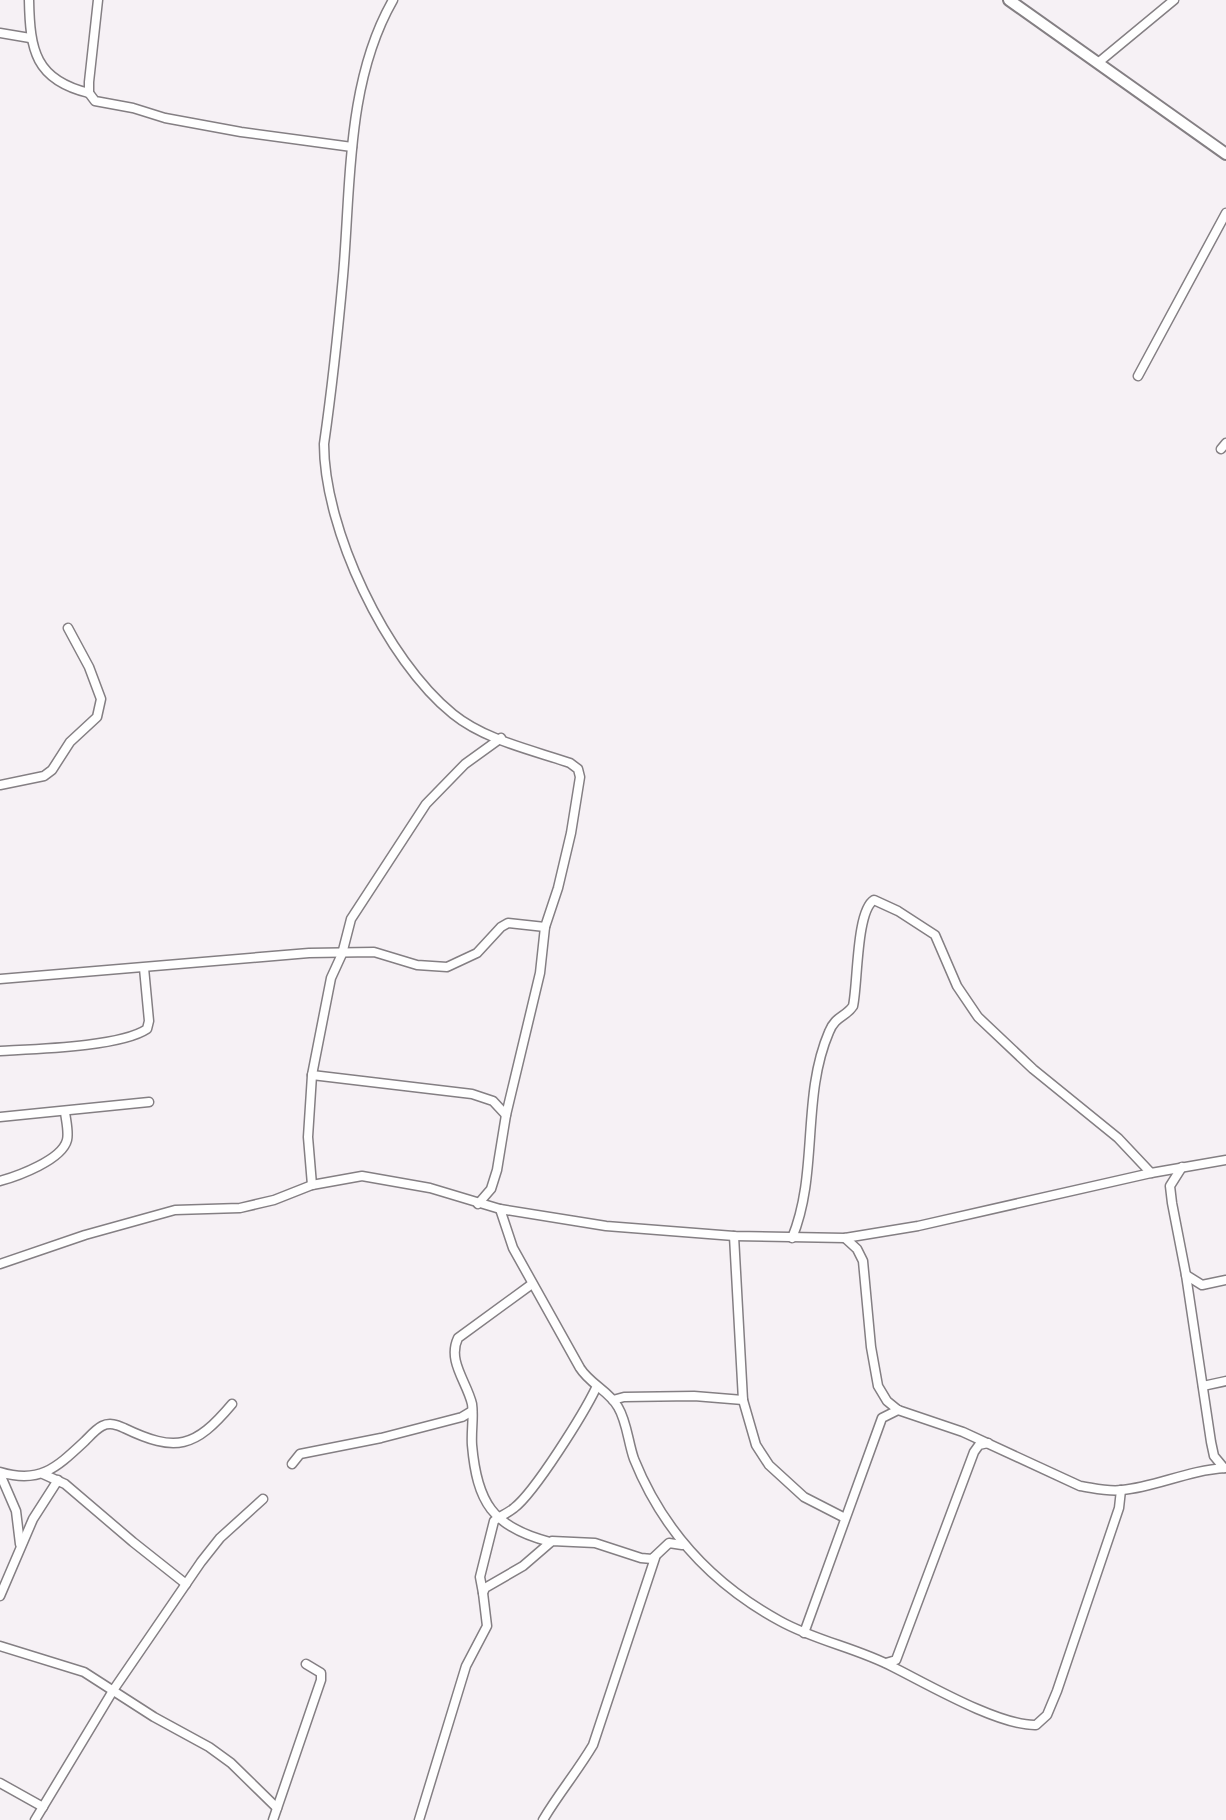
<svg xmlns="http://www.w3.org/2000/svg" width="1226" height="1820" viewBox="0 0 1226 1820" font-family="Raleway,sans-serif">
  <rect width="100%" height="100%" fill="#f6f1f5"/>
  <g fill="none" stroke-linecap="round" stroke-linejoin="round">
    <!-- minor casing -->
    <g stroke="#847f83" stroke-width="11">
      <g id="minor">
        <path d="M29,0c1,50 6,80 60,93"/>
        <path d="M98,0l-9,82v11l6,8 38,7 32,10 76,14 111,15"/>
        <path d="M393,0c-47,82 -42,185 -50,276 -5,56 -11,112 -19,168 0,85 62,216 129,270 32,26 79,36 117,49l8,6 2,8 -9,56 -13,55 -13,39 -5,46 -34,142 -9,55 -6,19 -13,15"/>
        <path d="M0,33l30,5"/>
        <path d="M1099,62l75,-62"/>
        <path d="M1138,376l88,-163"/>
        <path d="M1221,449l5,-6"/>
        <path d="M0,785l44,-9 8,-6 18,-28 27,-25 4,-18 -12,-32 -21,-39"/>
        <path d="M0,979l309,-26 65,-1 43,13 30,2 30,-14 24,-26 7,-4 37,4"/>
        <path d="M0,1051c35,-2 120,-4 147,-22l2,-8 -5,-53"/>
        <path d="M312,1075l160,19 21,7 13,14"/>
        <path d="M0,1117l149,-15"/>
        <path d="M1182,1167l-12,19 2,17 14,72 25,167 3,14 10,12"/>
        <path d="M0,1181c18,-5 62,-21 67,-41 2,-8 -1,-19 -2,-28"/>
        <path d="M312,1185l-4,-48 4,-62 19,-97 11,-24 9,-35 75,-115 39,-40 36,-26"/>
        <path d="M500,1209l13,39 67,120c10,16 29,23 38,39 9,15 10,35 16,52 29,72 78,125 146,162 36,20 77,27 113,46 34,17 106,59 143,58l11,-10 10,-24 62,-183 2,-18"/>
        <path d="M734,1236l9,164 13,45 13,20 35,32 41,21"/>
        <path d="M792,1238c27,-65 9,-141 37,-206 6,-16 17,-15 24,-26 5,-22 3,-95 21,-106l24,11 37,24 22,51 21,31 55,52 85,69 33,35"/>
        <path d="M845,1238l12,11 6,12 8,86 7,39 9,15 11,9 65,22 117,54c14,2 28,6 42,4 34,-3 66,-20 104,-22"/>
        <path d="M0,1264l85,-29 90,-25 65,-2 34,-8 38,-15 50,-9 68,12 70,21 106,17 128,10 111,2 73,-12 233,-53 75,-13"/>
        <path d="M1186,1275l16,10 24,-5"/>
        <path d="M532,1284l-74,54c-11,23 9,44 14,66 2,13 -1,27 0,41 5,57 20,82 78,97"/>
        <path d="M1203,1386l23,-5"/>
        <path d="M613,1400l11,-3 70,-1 49,4"/>
        <path d="M292,1464l8,-10 81,-16 81,-21 10,-6"/>
        <path d="M0,1472c40,12 56,-4 85,-31 5,-5 11,-12 17,-15 8,-4 15,-1 22,2 52,25 71,20 108,-24"/>
        <path d="M0,1474l16,37 4,33"/>
        <path d="M43,1474l22,10 68,58 53,42"/>
        <path d="M483,1593l-3,-16 14,-56c6,-5 14,-8 20,-13 21,-16 70,-95 82,-120"/>
        <path d="M0,1596l33,-77 25,-39"/>
        <path d="M804,1633l78,-215 16,-8"/>
        <path d="M0,1646l84,26 70,45 55,30 22,16 46,45"/>
        <path d="M886,1663l10,-3 78,-208 5,-7 9,-2"/>
        <path d="M0,1783l43,24"/>
        <path d="M35,1820l79,-131 87,-127 19,-24 43,-39"/>
        <path d="M273,1820l48,-140v-7l-15,-9"/>
        <path d="M419,1820l47,-154 21,-40 -4,-33 2,-5 38,-22 29,-25 43,2 46,15 11,1 17,-16 13,2"/>
        <path d="M543,1820c16,-27 34,-48 50,-75l62,-187"/>
      </g>
    </g>
    <!-- tertiary casing -->
    <g stroke="#847f83" stroke-width="14">
      <path id="tertiary" d="M1009,0l217,154"/>
    </g>
    <!-- minor -->
    <use href="#minor" stroke="#fff" stroke-width="8"/>
    <!-- tertiary -->
    <use href="#tertiary" stroke="#fff" stroke-width="10"/>
  </g>
</svg>
